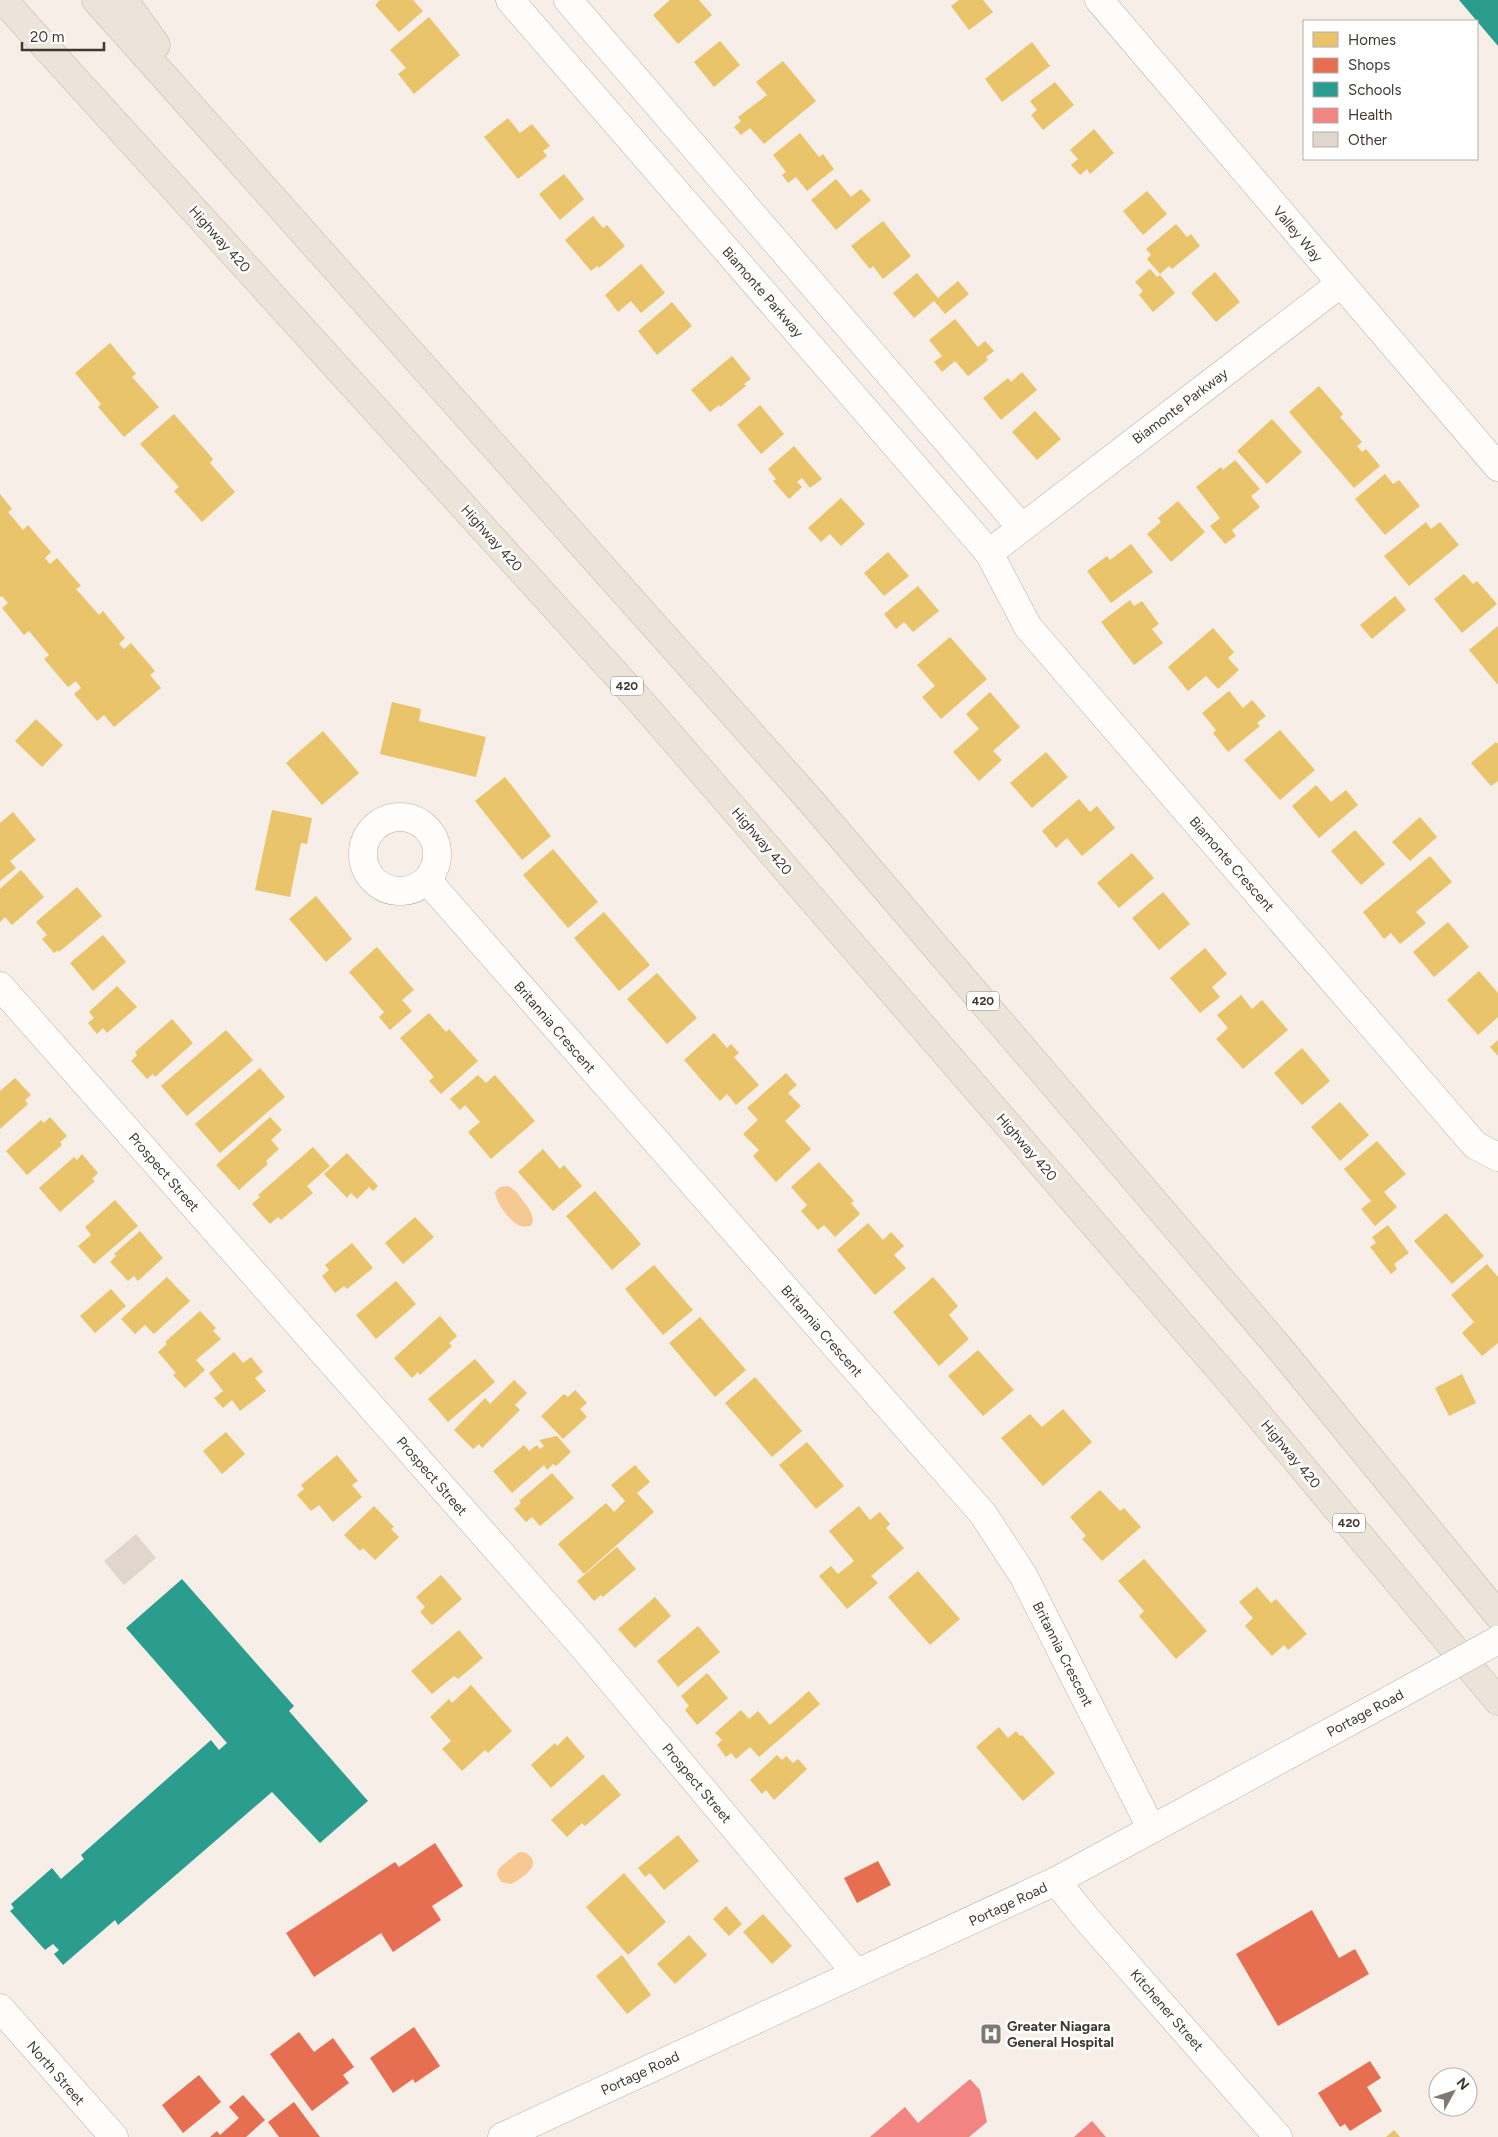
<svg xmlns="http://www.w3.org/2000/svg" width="1498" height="2137" viewBox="0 0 1498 2137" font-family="Figtree,sans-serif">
  <rect width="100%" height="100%" fill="#f7efe7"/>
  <!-- water -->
  <g fill="#f6c892">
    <path d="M507,1186c8,2 12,10 17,16 7,8 17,28 -3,24 -10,-2 -26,-25 -26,-34l5,-5z"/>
    <path d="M519,1852c10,-1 19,9 11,18 -4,5 -13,11 -19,14l-10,-2 -4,-7 2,-7z"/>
  </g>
  <!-- homes -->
  <g fill="#e9c46a">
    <path d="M380,0h33l10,11 -24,21 -24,-27z"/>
    <path d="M670,0h29l13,15 -34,29 -25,-29z"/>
    <path d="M959,0h24l10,12 -24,18 -18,-24z"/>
    <path d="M429,17l31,38 -46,39 -16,-20 8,-6 -16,-18z"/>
    <path d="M720,41l20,24 -26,22 -20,-25z"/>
    <path d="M1032,42l18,24 -48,36 -17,-23z"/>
    <path d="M783,61l33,40 -52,43 -14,-16 -9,7 -7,-8 7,-6 -3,-4 29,-22 -11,-13z"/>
    <path d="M1055,82l19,23 -31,25 -12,-15 6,-5 -7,-9z"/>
    <path d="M508,118l12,15 12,-9 18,22 -7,5 4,5 -29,23 -34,-42z"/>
    <path d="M1094,129l20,24 -24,21 -3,-5 -7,6 -9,-10 7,-6 -8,-9z"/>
    <path d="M800,133l19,24 4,-3 11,15 -27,22 -11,-14 -8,6 -6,-8 4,-3 -13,-17z"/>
    <path d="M564,174l20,25 -24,21 -21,-26z"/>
    <path d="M836,179l15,18 10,-8 10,11 -35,30 -25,-30z"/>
    <path d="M1147,191l20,23 -24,21 -20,-24z"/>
    <path d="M593,216l10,12 4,-3 18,21 -26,22 -2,-2 -6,5 -26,-31z"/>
    <path d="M883,221l28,35 -28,23 -10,-13 -3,3 -19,-23z"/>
    <path d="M1176,224l11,13 4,-3 9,12 -28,23 -3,-3 -9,8 -13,-15 4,-4 -5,-6z"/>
    <path d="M641,264l24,29 -24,20 -10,-12 -13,11 -13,-17z"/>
    <path d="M1150,269l7,8 3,-2 15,18 -22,19 -14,-17 4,-4 -8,-9z"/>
    <path d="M1215,272l25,30 -24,20 -25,-29z"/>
    <path d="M917,273l21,25 20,-17 11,13 -24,20 -11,-13 -20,17 -21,-25z"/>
    <path d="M672,302l20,24 -35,29 -19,-24z"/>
    <path d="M955,319l23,28 7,-6 9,10 -8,6 2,3 -20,16 -13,-15 -13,11 -8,-10 8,-6 -13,-16z"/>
    <path d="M110,343l26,31 -4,3 27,30 -35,30 -26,-30 3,-3 -26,-31z"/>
    <path d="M732,356l19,23 -7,5 2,2 -26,21 -1,-2 -9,7 -19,-22z"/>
    <path d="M1022,372l15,18 -36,30 -18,-22 25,-20 3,4z"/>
    <path d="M1319,386l24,28 -3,3 22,25 -5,4 5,6 4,-3 14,17 -26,22 -65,-76z"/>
    <path d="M760,405l24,29 -23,20 -24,-29z"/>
    <path d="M1035,411l26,28 -24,21 -25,-28z"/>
    <path d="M174,414l39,45 -3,4 25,29 -33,30 -28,-31 5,-4 -39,-43z"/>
    <path d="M1272,419l30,33 -35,32 -30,-33z"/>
    <path d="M794,446l28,33 -12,9 -8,-10 -5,4 5,5 -13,12 -16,-18 3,-2 -8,-10z"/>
    <path d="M1235,460l25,29 -9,7 9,11 -28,23 4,6 -11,8 -15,-18 10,-8 -24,-31 25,-20 2,3z"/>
    <path d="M1385,474l8,10 6,-4 21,26 -35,29 -30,-36z"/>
    <path d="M0,494l12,15 -4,3 15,18 5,-5 23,27 -6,6 5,6 7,-6 24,28 -5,3 23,26 4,-4 22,27 -6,6 5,5 7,-6 24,28 -5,4 11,13 -47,39 -10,-12 -7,6 -23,-27 7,-6 -5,-7 -8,6 -24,-28 5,-4 -20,-24 -5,4 -22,-27 6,-5 -6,-7 -2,1z"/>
    <path d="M841,498l24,26 -24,22 -11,-12 -9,8 -13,-14z"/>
    <path d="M1178,501l27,31 -34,30 -24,-28 14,-12 -3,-4z"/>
    <path d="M1426,522l5,7 9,-7 19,23 -50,41 -25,-30z"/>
    <path d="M1131,544l22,28 -42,31 -24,-32 20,-15 3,4z"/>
    <path d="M888,552l21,24 -25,20 -20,-23z"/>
    <path d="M1464,574l9,10 4,-3 20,23 -35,29 -28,-34z"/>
    <path d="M918,586l21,25 -26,21 -9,-10 -8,7 -12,-15z"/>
    <path d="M1395,596l11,14 -34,29 -12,-14z"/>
    <path d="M1130,600l4,6 8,-5 17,23 -7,5 11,14 -29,22 -33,-43z"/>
    <path d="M1498,626v59l-29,-35z"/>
    <path d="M1213,628l21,24 -6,6 11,12 -21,19 -12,-13 -18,15 -20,-24z"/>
    <path d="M950,637l37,42 -46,40 -19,-22 13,-11 -18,-21z"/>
    <path d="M1229,691l14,17 9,-8 14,16 -9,7 3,3 -32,26 -15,-19 3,-3 -14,-17z"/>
    <path d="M990,692l30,35 -27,24 9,9 -23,21 -26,-29 26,-23 -13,-15z"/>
    <path d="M392,702l29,7 -2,12 67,16 -10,40 -96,-23z"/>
    <path d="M36,719l27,26 -21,22 -27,-26z"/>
    <path d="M1280,730l35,40 -35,30 -36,-40z"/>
    <path d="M323,731l36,42 -37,32 -36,-42z"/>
    <path d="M1496,742l2,2v37l-7,5 -20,-23z"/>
    <path d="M1046,752l22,25 -36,31 -22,-25z"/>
    <path d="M505,777l46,59 -29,24 -47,-59z"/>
    <path d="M1316,785l15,17 15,-12 12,15 -39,33 -27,-32z"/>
    <path d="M1079,799l11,13 7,-6 18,22 -33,28 -15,-18 -11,10 -14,-17z"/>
    <path d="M272,810l40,8 -5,26 -6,-1 -11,54 -35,-7z"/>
    <path d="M13,812l23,28 -26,21 6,7 -16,13v-58z"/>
    <path d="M1420,817l17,20 -27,24 -18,-19z"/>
    <path d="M1355,830l30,34 -24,21 -30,-34z"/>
    <path d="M553,849l45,53 -30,26 -45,-53z"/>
    <path d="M1132,853l22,25 -35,30 -22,-25z"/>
    <path d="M1430,856l22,26 -36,30 10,11 -26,21 -9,-11 -7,6 -21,-27z"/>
    <path d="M21,870l23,27 -32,28 -7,-8 -5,5v-33z"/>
    <path d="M77,887l25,29 -43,36 -1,-2 -4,3 -12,-14 5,-4 -11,-13z"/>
    <path d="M1163,892l27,32 -31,26 -27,-32z"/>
    <path d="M316,896l36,43 -26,23 -37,-43z"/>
    <path d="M604,912l46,53 -31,26 -45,-53z"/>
    <path d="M1448,922l21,25 -35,30 -21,-25z"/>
    <path d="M103,935l23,27 -33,29 -23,-28z"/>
    <path d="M377,947l37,43 -12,10 10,11 -22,19 -11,-13 5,-5 -35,-40z"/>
    <path d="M1205,948l22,26 -15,13 8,10 -20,16 -30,-35z"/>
    <path d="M1479,971l19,22v24l-20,18 -31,-35z"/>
    <path d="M657,973l40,45 -30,26 -40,-45z"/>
    <path d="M117,986l20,21 -30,26 -4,-5 -6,6 -9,-11 6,-5 -5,-6z"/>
    <path d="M1241,995l11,14 10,-9 26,30 -45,39 -27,-30 12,-11 -11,-13z"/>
    <path d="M429,1013l17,19 3,-3 29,32 -37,33 -12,-13 5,-4 -34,-39z"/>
    <path d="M172,1019l21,24 -38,34 -2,-3 -6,5 -16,-18 6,-6 -2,-3z"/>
    <path d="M226,1030l27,30 -66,56 -26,-30z"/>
    <path d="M714,1033l13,15 4,-4 8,9 -5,4 25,28 -23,20 -9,-11 -7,7 -36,-41z"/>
    <path d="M1498,1040v16l-8,-9z"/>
    <path d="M1302,1048l28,33 -28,24 -28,-32z"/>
    <path d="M260,1068l25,29 -65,56 -25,-29z"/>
    <path d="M786,1073l11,12 -9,8 13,13 -16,15 26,28 -35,33 -23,-26 6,-6 -16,-16 15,-14 -11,-12z"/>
    <path d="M478,1075l8,8 9,-8 40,46 -44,38 -23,-27 12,-10 -15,-17 -5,5 -10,-11z"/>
    <path d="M15,1078l16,17 -6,5 3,4 -28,25v-38z"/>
    <path d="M1340,1102l29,33 -29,26 -29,-34z"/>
    <path d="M50,1117l17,19 -7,6 2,3 -35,30 -21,-24 35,-31 3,3z"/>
    <path d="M270,1117l12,13 -11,10 8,9 -13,12 2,3 -29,26 -23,-25z"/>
    <path d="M1377,1141l29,33 -22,18 13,15 -22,19 -14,-17 10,-8 -27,-32z"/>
    <path d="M313,1147l17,19 -23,20 6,7 -32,27 -3,-3 -8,7 -18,-20 8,-7 -2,-2z"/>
    <path d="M543,1149l17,20 4,-4 18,21 -29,25 -35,-39z"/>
    <path d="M347,1153l31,33 -5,5 -4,-4 -12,12 -6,-6 -4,5 -23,-24z"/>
    <path d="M82,1154l16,19 -6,6 3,2 -35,31 -21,-24 35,-31 3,3z"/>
    <path d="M819,1162l35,39 -3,2 9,11 -25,23 -11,-12 -6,5 -17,-19 6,-6 -16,-18z"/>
    <path d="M595,1191l46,53 -29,26 -46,-54z"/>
    <path d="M115,1200l23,26 -44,38 -16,-18 13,-11 -6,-8z"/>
    <path d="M1446,1213l38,43 -32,28 -38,-43z"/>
    <path d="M415,1217l19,20 -31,27 -18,-21z"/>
    <path d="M868,1223l15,17 8,-8 13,14 -10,9 12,13 -31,27 -38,-45z"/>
    <path d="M1388,1225l21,28 -15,11 3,5 -6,5 -21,-27 6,-4 -4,-6z"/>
    <path d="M140,1231l23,27 -25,23 -4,-5 -6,5 -18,-19 6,-6 -2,-2z"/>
    <path d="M352,1243l21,25 -26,21 -3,-3 -9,7 -13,-17 7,-6 -4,-5z"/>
    <path d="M1487,1264l11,13v66l-16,13 -20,-23 12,-11 -23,-27z"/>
    <path d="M654,1265l39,45 -30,25 -38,-46z"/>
    <path d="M167,1277l23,24 -36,33 -9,-9 -10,9 -14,-15z"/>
    <path d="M933,1277l25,29 -9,9 20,24 -30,27 -46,-54z"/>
    <path d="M396,1281l20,23 -40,35 -20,-24z"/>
    <path d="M111,1289l15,17 -31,27 -15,-17z"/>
    <path d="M200,1311l16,17 -3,3 8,8 -25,21 9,10 -20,18 -12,-13 3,-2 -18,-21 9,-8 -2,-2z"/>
    <path d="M440,1316l17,20 -8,7 3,3 -32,29 -2,-3 -6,6 -18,-20z"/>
    <path d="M700,1317l46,53 -31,27 -46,-54z"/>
    <path d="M978,1350l36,40 -31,26 -35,-40z"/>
    <path d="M234,1352l9,11 8,-6 12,15 -8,6 11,13 -26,20 -8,-11 -9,8 -9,-10 9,-7 -14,-18z"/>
    <path d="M475,1359l20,23 -47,40 -20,-23z"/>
    <path d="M1462,1374l14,29 -27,13 -14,-28z"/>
    <path d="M755,1377l47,54 -30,26 -47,-54z"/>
    <path d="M514,1380l13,13 -12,12 5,5 -38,38 -3,-4 -6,5 -19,-19 31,-32 5,6z"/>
    <path d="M575,1390l12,13 -7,6 7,8 -24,22 -22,-23 23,-22 4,3z"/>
    <path d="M1063,1409l29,33 -49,44 -42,-48 29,-24 12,13z"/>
    <path d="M226,1432l19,22 -23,20 -19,-23z"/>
    <path d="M557,1436l14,16 -15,14 -3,-2 -6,6 -3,-5 -32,28 -19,-22 31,-26 5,6 8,-6 3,4 4,-3 -5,-6z"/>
    <path d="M807,1442l37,44 -28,23 -37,-44z"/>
    <path d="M337,1455l21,26 -6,4 10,12 -29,25 -14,-17 -8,6 -14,-16 7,-6 -3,-4z"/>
    <path d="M635,1465l15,17 -13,11 17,19 -70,62 -26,-30 48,-41 8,9 11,-11 -14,-16z"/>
    <path d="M552,1473l22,25 -34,28 -8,-9 -6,5 -12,-13 7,-6 -2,-2z"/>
    <path d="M1100,1490l20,21 4,-3 17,19 -39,34 -20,-22 4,-3 -16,-19z"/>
    <path d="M374,1506l20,21 -3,2 8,8 -24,23 -12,-12 -3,3 -16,-16z"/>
    <path d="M859,1506l11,14 10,-8 10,12 -4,4 18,20 -33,28 7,7 -31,26 -28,-33 12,-10 7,8 16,-13 -25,-30z"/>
    <path d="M617,1547l19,22 -33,28 -2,-2 -7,6 -17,-20z"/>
    <path d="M1144,1559l63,72 -31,28 -37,-43 5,-5 -26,-30z"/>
    <path d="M918,1571l42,48 -30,26 -42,-48z"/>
    <path d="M441,1575l21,24 -30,26 -12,-13 5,-5 -9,-10z"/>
    <path d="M1257,1587l14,16 5,-4 31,35 -19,16 -4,-5 -12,11 -27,-30 8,-8 -14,-16z"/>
    <path d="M655,1597l16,19 -36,32 -17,-19z"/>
    <path d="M698,1626l22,26 -42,35 -21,-26z"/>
    <path d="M459,1630l24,28 -25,21 -4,-3 -22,18 -21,-23z"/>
    <path d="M707,1673l21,25 -31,27 -12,-15 4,-4 -8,-10z"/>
    <path d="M471,1685l41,46 -24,22 -3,-3 -23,21 -20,-22 9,-8 -21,-24 19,-18 3,4z"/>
    <path d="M809,1691l11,13 -61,53 -9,-10 -14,12 -5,-6 -5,4 -9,-12 5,-5 -7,-7 26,-23 8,9 9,-8 12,14z"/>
    <path d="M999,1727l9,11 8,-7 4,5 2,-1 33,38 -32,28 -47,-54z"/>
    <path d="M567,1736l18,21 -34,31 -20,-23 24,-22 2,3z"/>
    <path d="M777,1755l5,5 4,-4 7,7 5,-4 9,10 -33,31 -8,-10 -4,4 -12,-14z"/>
    <path d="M603,1774l18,21 -36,31 -3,-3 -15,14 -16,-17z"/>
    <path d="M678,1835l21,26 -35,29 -14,-17 -5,4 -7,-9z"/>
    <path d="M624,1873l42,49 -38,33 -42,-48z"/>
    <path d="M726,1906l16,18 -13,12 -16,-17z"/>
    <path d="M763,1914l29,32 -20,18 -29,-32z"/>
    <path d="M689,1935l18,20 -32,29 -18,-20z"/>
    <path d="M622,1955l29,40 -24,19 -31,-38z"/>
    <path d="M1394,2130l6,7h-14z"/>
  </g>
  <!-- shops -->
  <g fill="#e76f51">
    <path d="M435,1843l28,43 -31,20 9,14 -48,32 -12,-19 -67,44 -28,-44 109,-71 4,5z"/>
    <path d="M878,1861l13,24 -34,18 -13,-25z"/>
    <path d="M1312,1910l27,48 16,-9 14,25 -91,52 -42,-72z"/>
    <path d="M414,2027l26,39 -25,17 -2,-4 -20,14 -23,-35z"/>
    <path d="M299,2032l15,20 19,-14 21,29 -11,8 6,8 -37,28 -42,-57z"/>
    <path d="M1370,2061l11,17 -14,9 15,24 -32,20 -5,-7 -5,3 -22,-34z"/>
    <path d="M199,2075l22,27 -38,31 -21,-28z"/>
    <path d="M243,2095l22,25 -19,17h-36l7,-6 3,4 19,-17 -10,-11z"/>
    <path d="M294,2102l26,35h-41l-11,-15z"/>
  </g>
  <!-- schools -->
  <g fill="#2a9d8f">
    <path d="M1459,0h39v46z"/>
    <path d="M182,1579l112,127 -5,5 79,90 -48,42 -48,-51 -154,133 -3,-5 -52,45 -9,-11 5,-4 -6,-6 -8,6 -35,-39 4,-3 -3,-4 41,-36 9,11 23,-20 -3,-4 130,-115 8,10 8,-7 -101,-115z"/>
  </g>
  <!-- health -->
  <g fill="#f28482">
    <path d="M970,2079l10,11 7,32 -18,15h-99l35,-30 13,16z"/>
    <path d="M1092,2121l14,16h-32z"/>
  </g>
  <!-- building -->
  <path fill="#e1d6cc" d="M136,1534l20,24 -32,27 -20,-24z"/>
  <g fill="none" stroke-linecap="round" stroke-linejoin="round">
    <!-- minor casing -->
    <g stroke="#b5afa8" stroke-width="29">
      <g id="minor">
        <path d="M510,0l479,553 39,74 447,518 23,12"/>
        <path d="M568,0l453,527"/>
        <path d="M989,553l351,-269"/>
        <circle cx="400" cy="854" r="37"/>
        <path d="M427,880l556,634 40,61 128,253"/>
        <path d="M0,986l585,663 271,324"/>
        <path d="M1056,1881l29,36 193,220"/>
        <path d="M0,2008l114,129"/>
      </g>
    </g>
    <!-- tertiary casing -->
    <g stroke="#b5afa8" stroke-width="29">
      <g id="tertiary">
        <path d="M1099,0l399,467"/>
        <path d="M502,2137l554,-256 337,-183"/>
      </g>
    </g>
    <!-- motorway casing -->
    <g stroke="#c3b7a9" stroke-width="29">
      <g id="motorway">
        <path d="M3,0l640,704 592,683 263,314"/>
        <path d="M96,0l713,799 473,552 216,264"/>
        <path d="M124,0l32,45"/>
      </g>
    </g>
    <!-- minor -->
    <use href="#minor" stroke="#fefdfb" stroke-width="28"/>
    <!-- tertiary -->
    <use href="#tertiary" stroke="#fefdfb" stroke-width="28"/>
    <!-- motorway -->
    <use href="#motorway" stroke="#ede4d9" stroke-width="28"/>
    <!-- tertiary-bridge casing -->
    <g stroke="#b5afa8" stroke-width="29" stroke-linecap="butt">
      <path id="tertiary-bridge" d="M1393,1698l105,-58"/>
    </g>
    <!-- tertiary-bridge -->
    <use href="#tertiary-bridge" stroke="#fefdfb" stroke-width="28"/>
  </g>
  <!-- icons -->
  <defs>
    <g id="hospital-square" transform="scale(1.125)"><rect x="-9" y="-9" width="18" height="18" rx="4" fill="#7f7971" stroke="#fff"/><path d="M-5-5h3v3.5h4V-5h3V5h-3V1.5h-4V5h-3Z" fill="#fff"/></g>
  </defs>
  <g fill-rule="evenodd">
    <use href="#hospital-square" x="991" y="2034"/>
  </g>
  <g text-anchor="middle" stroke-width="5" stroke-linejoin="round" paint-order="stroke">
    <!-- shield labels -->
    <g fill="#fff" stroke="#79746f" stroke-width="1">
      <rect x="611" y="676.5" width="32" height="19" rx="4"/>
      <rect x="967" y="991.5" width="32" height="19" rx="4"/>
      <rect x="1333" y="1513.5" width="32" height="19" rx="4"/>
    </g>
    <g font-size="12" font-weight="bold" fill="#3f3931">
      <text x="627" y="690">420</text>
      <text x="983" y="1005">420</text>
      <text x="1349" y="1527">420</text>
    </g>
    <!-- street labels -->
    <g font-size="14" fill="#3f3931" stroke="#fff">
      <text transform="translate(1298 234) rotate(50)" y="5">Valley Way</text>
      <text transform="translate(220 239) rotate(48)" y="5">Highway 420</text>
      <text transform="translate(763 292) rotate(49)" y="5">Biamonte Parkway</text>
      <text transform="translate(1180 406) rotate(-37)" y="5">Biamonte Parkway</text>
      <text transform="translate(492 538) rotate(48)" y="5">Highway 420</text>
      <text transform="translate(762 841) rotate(49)" y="5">Highway 420</text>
      <text transform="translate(1232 864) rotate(49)" y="5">Biamonte Crescent</text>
      <text transform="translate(555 1027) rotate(49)" y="5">Britannia Crescent</text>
      <text transform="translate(1027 1147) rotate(49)" y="5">Highway 420</text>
      <text transform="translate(164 1172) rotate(49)" y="5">Prospect Street</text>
      <text transform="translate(822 1331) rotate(49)" y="5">Britannia Crescent</text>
      <text transform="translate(1291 1454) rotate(50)" y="5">Highway 420</text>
      <text transform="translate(432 1476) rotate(49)" y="5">Prospect Street</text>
      <text transform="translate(1063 1654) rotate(63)" y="5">Britannia Crescent</text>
      <text transform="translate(1365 1713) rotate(-28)" y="5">Portage Road</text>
      <text transform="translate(697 1783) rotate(50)" y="5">Prospect Street</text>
      <text transform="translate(1008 1904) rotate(-25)" y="5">Portage Road</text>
      <text transform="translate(1167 2010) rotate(49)" y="5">Kitchener Street</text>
      <text transform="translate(56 2073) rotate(49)" y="5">North Street</text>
      <text transform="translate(640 2073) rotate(-25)" y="5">Portage Road</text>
    </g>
    <!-- poi labels -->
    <g font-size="14" font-weight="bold" fill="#3f3931" stroke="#fff" text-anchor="start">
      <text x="1007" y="2031">Greater Niagara<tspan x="1007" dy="16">General Hospital</tspan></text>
    </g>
  </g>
  <!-- legend -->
  <rect x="1303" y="20" width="175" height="140" fill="#ffffff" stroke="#b2b0ad"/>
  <rect x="1313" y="32" width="25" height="15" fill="#e9c46a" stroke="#b2b0ad"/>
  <text x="1348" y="45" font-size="15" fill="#3f3931">Homes</text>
  <rect x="1313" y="58" width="25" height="15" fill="#e76f51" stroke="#b2b0ad"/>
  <text x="1348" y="70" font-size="15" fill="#3f3931">Shops</text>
  <rect x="1313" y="82" width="25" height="15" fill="#2a9d8f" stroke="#b2b0ad"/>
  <text x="1348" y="95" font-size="15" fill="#3f3931">Schools</text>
  <rect x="1313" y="108" width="25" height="15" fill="#f28482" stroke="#b2b0ad"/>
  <text x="1348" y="120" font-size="15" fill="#3f3931">Health</text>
  <rect x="1313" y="132" width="25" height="15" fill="#e1d6cc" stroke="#b2b0ad"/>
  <text x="1348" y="145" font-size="15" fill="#3f3931">Other</text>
  <!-- north arrow -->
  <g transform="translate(1453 2092) rotate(50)"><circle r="24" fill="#ffffff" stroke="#b2b0ad"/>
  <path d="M0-4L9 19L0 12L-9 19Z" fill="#7f7971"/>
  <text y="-8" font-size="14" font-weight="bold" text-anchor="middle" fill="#3f3931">N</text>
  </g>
  <!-- scale -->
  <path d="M22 42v8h82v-8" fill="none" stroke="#3f3931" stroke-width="2.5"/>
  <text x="30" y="42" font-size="15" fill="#3f3931" stroke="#ffffff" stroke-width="4" paint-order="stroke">20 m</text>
</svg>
